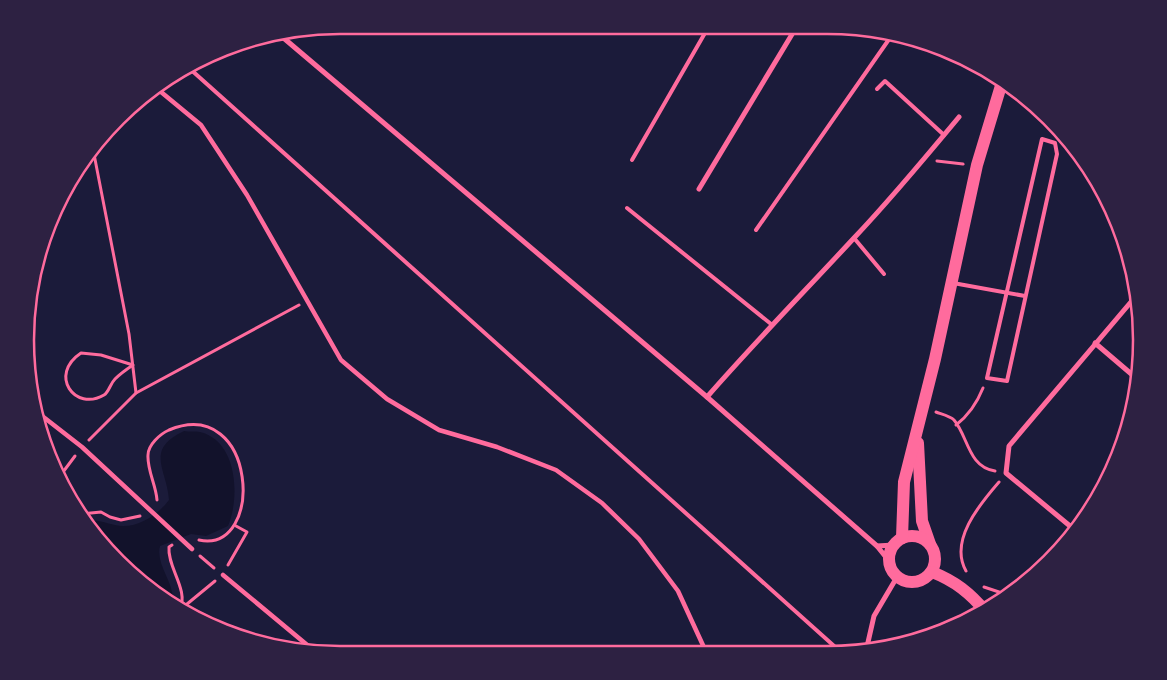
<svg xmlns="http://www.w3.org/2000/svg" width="1167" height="680" viewBox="0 0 1167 680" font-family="Manrope,sans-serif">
  <rect width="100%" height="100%" fill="#1b1b3a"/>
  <!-- water -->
  <path fill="#12122b" d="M184,431c5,1 11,0 16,1 38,9 40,66 28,94l-22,10 -15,-2 -31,12c-5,20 17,38 12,59l-7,-3 -75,-70 -5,-9c11,-5 19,0 30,2 20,5 42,-9 54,-25 -2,-31 -25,-50 15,-69z"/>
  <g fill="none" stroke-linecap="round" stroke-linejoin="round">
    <!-- path -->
    <g stroke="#ff6b9d" stroke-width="3">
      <path d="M93,149l36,185 7,59"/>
      <path d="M937,161l26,3"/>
      <path d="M81,353l20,2 32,10c-6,4 -13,9 -18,14 -5,5 -6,13 -11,16 -29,17 -56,-20 -23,-42z"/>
      <path d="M936,412c5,2 14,4 18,8 14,16 14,47 41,51"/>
      <path d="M956,425c13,-10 21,-22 27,-37"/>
      <path d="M89,440l47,-47 163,-88"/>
      <path d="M60,476l15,-20"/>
      <path d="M157,500c-1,-15 -10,-30 -9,-45 0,-10 12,-21 21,-25 88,-36 97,124 30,110"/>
      <path d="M81,514l20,-2 9,5 11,3 19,-4"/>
      <path d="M172,545l-3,2c-2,20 20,43 11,62"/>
      <path d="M200,556l14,12"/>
      <path d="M228,565l19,-33 -11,-6"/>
      <path d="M966,571c-17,-30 13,-66 33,-89"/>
      <path d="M984,587l24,8"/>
      <path d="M181,609l34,-28"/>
    </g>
    <!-- service -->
    <g stroke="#ff6b9d" stroke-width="4">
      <path d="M189,68l654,586"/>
      <path d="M877,89l8,-8 59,54"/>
      <path d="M1042,139l13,4 2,11 -50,227 -20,-3z"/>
      <path d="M632,160l77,-134"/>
      <path d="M627,208l144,116"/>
      <path d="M756,230l136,-195"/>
      <path d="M854,238l30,36"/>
      <path d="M953,283l72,13"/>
    </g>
    <!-- pedestrian -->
    <g stroke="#ff6b9d" stroke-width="4.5">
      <path d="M155,87l46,38 46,70 94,165 46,39 52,31 58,17 59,23 46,33 37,36 39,52 29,63"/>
      <path d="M37,412l45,35 110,102"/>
      <path d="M223,575l95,79"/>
    </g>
    <!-- minor -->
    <g stroke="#ff6b9d" stroke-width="5">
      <path d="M280,35l427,362 170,149"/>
      <path d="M699,189l98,-163"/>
      <path d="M1095,343l41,35"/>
      <path d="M707,397c48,-55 98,-106 147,-159 37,-39 71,-80 105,-121"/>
      <path d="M1076,531l-70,-58 3,-27 127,-150"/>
      <path d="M889,561l-12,-15 17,-1"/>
      <path d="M866,651l8,-35 23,-39"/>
    </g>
    <!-- primary -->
    <g stroke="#ff6b9d" stroke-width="12">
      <path d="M918,443l4,78 8,23"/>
      <circle cx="912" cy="559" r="23"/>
      <path d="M902,538l2,-56 31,-123 42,-194 26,-86"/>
      <path d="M932,572c23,9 38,21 54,40"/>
    </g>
  </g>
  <!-- crop -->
  <path d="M0 0H1167V680H0ZM340 34H827A306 306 0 0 1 1133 340V340A306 306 0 0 1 827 646H340A306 306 0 0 1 34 340V340A306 306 0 0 1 340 34Z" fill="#2d2142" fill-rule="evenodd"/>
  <path fill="none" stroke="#ff6b9d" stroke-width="2.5" d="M340 34H827A306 306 0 0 1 1133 340V340A306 306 0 0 1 827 646H340A306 306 0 0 1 34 340V340A306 306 0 0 1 340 34Z"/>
</svg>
